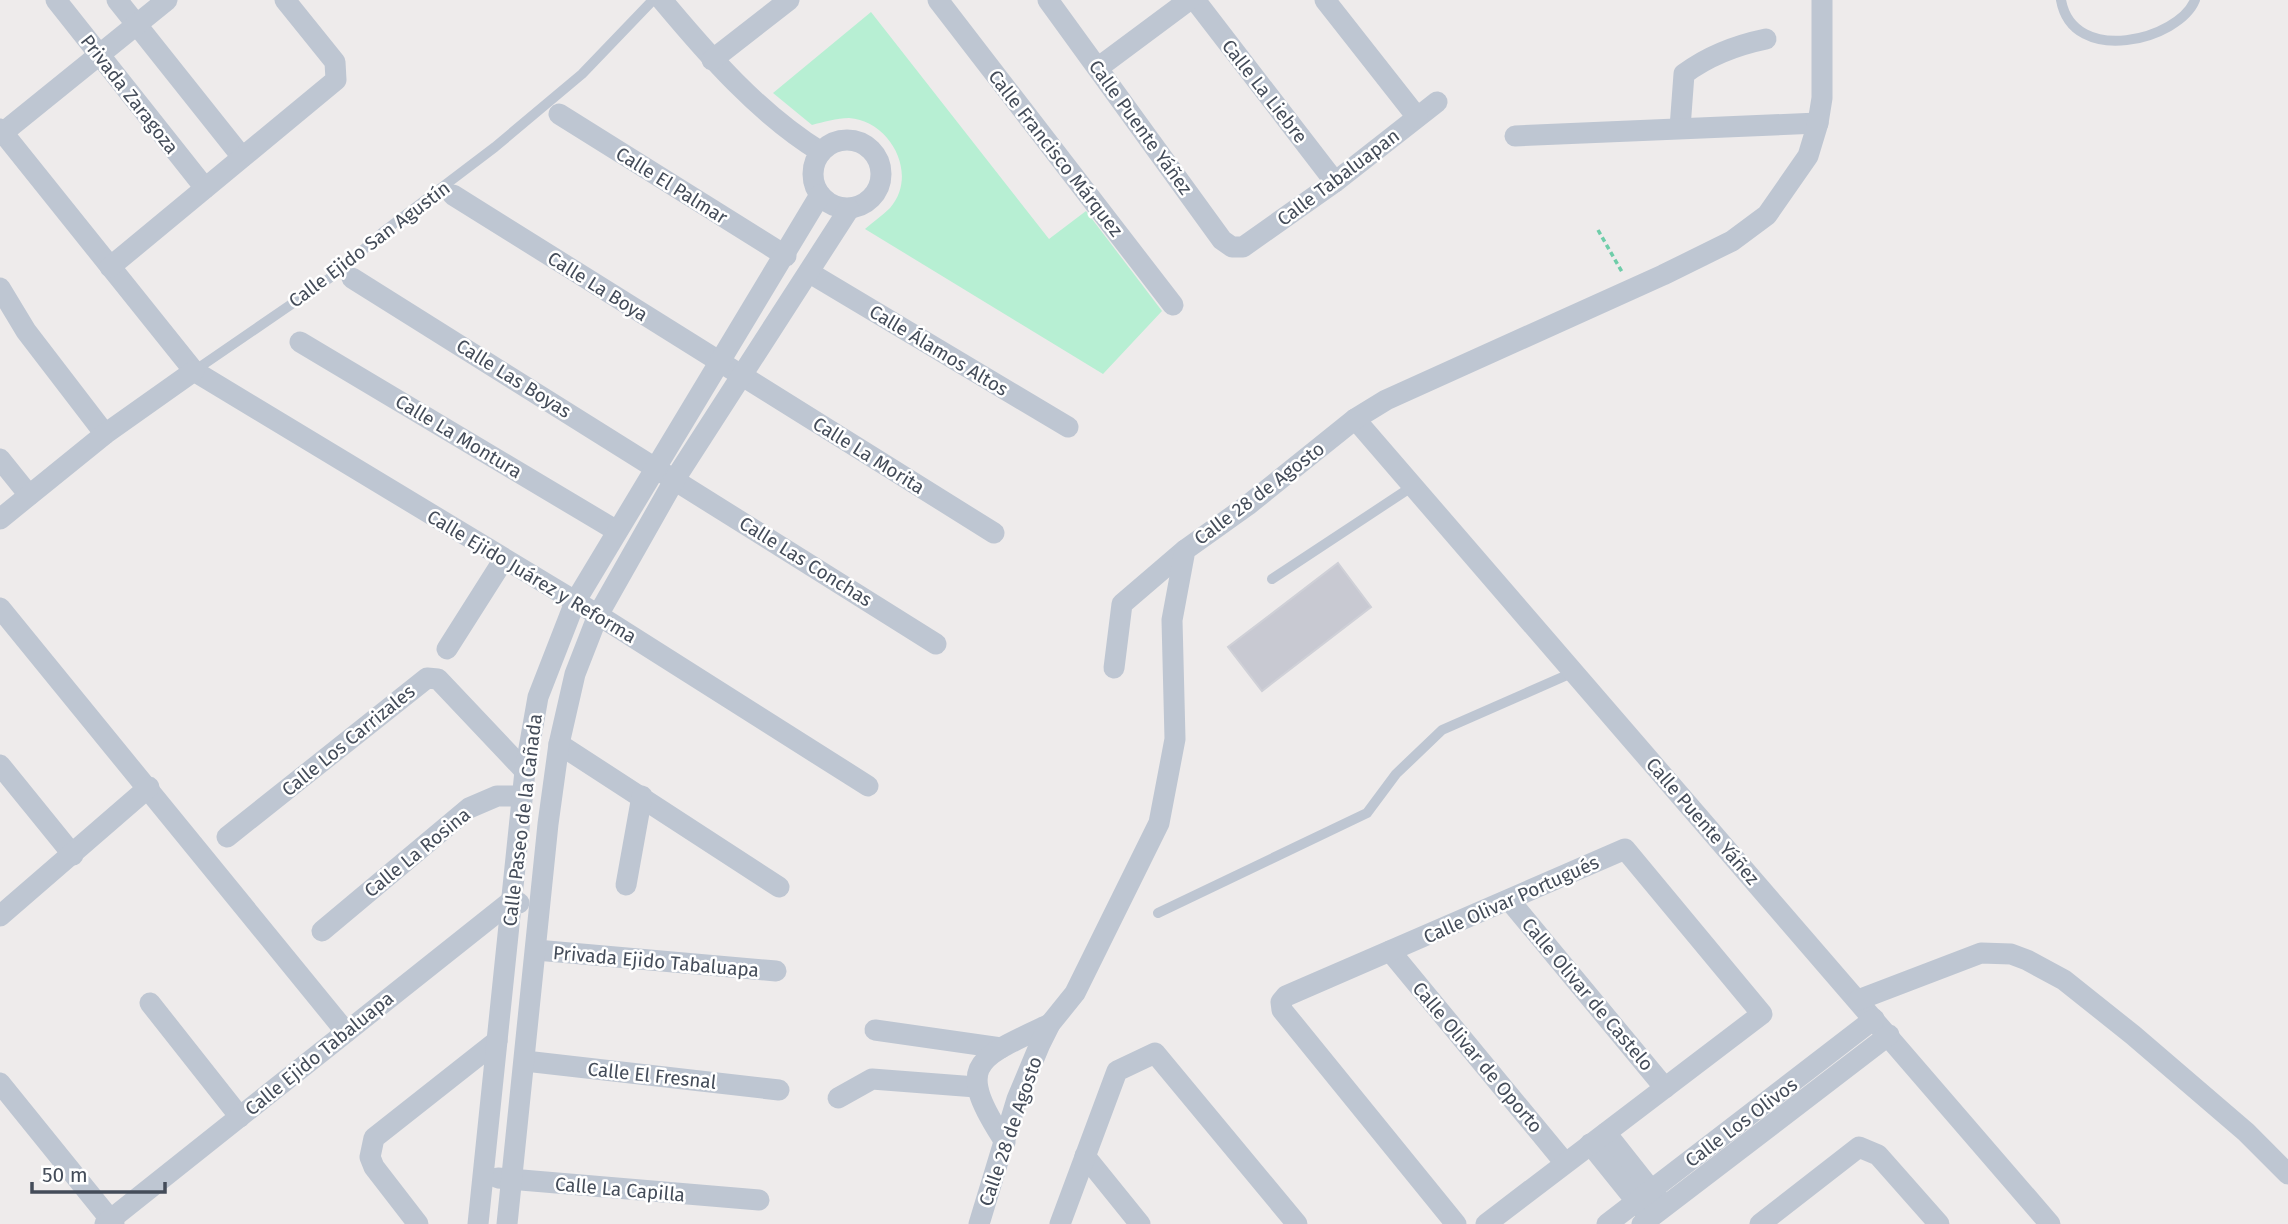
<svg xmlns="http://www.w3.org/2000/svg" width="2288" height="1224" viewBox="0 0 2288 1224" font-family="'Fira Sans',sans-serif">
  <rect width="100%" height="100%" fill="#eeebeb"/>
  <!-- green -->
  <path fill="#b7efd3" d="M871,12l178,227 37,-28 76,100 -59,63 -238,-145c8,-7 18,-14 25,-21 29,-33 1,-87 -41,-90 -12,0 -26,4 -37,7l-39,-32z"/>
  <!-- building -->
  <path fill="#c8c9d2" stroke="#cfd0d7" stroke-width="2" d="M1338,563l33,44 -109,84 -34,-44z"/>
  <g fill="none" stroke-linecap="round" stroke-linejoin="round">
    <!-- path -->
    <path stroke="#6fcda9" stroke-width="3.5" stroke-dasharray="5 3.5" stroke-linecap="butt" d="M1598,230l24,42"/>
    <!-- service -->
    <g stroke="#bec6d2" stroke-width="10">
      <path d="M2061,0c12,67 118,40 134,0"/>
      <path d="M194,371l143,-98 46,-41 112,-85 87,-73 71,-74"/>
      <path d="M1272,579l141,-93"/>
      <path d="M1158,913l209,-100 29,-39 46,-44 132,-58"/>
    </g>
    <!-- minor -->
    <g stroke="#bec6d2" stroke-width="21">
      <path d="M56,0l149,188"/>
      <path d="M117,0l125,157"/>
      <path d="M662,0c46,55 97,114 159,152"/>
      <path d="M938,0l235,305"/>
      <path d="M1048,0l174,240 10,7h11l92,-65 102,-80"/>
      <path d="M1195,0l140,182"/>
      <path d="M1325,0l92,117"/>
      <path d="M712,60l77,-60"/>
      <path d="M1099,67l90,-67"/>
      <path d="M559,114l227,142"/>
      <path d="M1680,128l4,-54c24,-18 53,-29 82,-35"/>
      <path d="M0,129l194,242 404,244 270,171"/>
      <path d="M0,135l167,-135"/>
      <path d="M1515,136l303,-13"/>
      <circle cx="847" cy="174" r="34"/>
      <path d="M453,195l541,338"/>
      <path d="M110,267l226,-187 -1,-18 -50,-62"/>
      <path d="M810,273l258,154"/>
      <path d="M352,278l584,366"/>
      <path d="M0,288l26,43 79,103"/>
      <path d="M300,342l317,189"/>
      <path d="M1355,419l695,805"/>
      <path d="M0,459l29,36"/>
      <path d="M0,519l105,-85 89,-63"/>
      <path d="M0,608l346,424"/>
      <path d="M447,649l57,-90"/>
      <path d="M1114,668l8,-64 63,-54"/>
      <path d="M559,744l220,143"/>
      <path d="M0,765l73,90"/>
      <path d="M227,837l200,-159 11,1 87,92"/>
      <path d="M626,885l16,-89"/>
      <path d="M1510,901l155,187"/>
      <path d="M0,916l149,-129"/>
      <path d="M322,931l147,-123 28,-12h25"/>
      <path d="M536,950l240,21"/>
      <path d="M1390,951l175,212"/>
      <path d="M1858,1000l123,-47 30,1 16,6 37,20 69,55 113,97 42,42"/>
      <path d="M150,1003l90,114"/>
      <path d="M875,1030l126,18"/>
      <path d="M525,1061l254,29"/>
      <path d="M0,1083l114,141"/>
      <path d="M838,1098l34,-19 104,8"/>
      <path d="M1606,1133l53,67"/>
      <path d="M1005,1142c-51,-78 -30,-83 45,-118"/>
      <path d="M1590,1144l54,67"/>
      <path d="M1085,1156l55,68"/>
      <path d="M498,1178l261,22"/>
      <path d="M105,1224l405,-322 9,1"/>
      <path d="M418,1224l-44,-57 -4,-10 4,-19 123,-97"/>
      <path d="M478,1224l47,-453 13,-74 37,-95 245,-407"/>
      <path d="M507,1224l41,-400 11,-80 16,-70 23,-59 77,-136 174,-270"/>
      <path d="M979,1224l38,-125 23,-55 10,-20 25,-31 84,-170 16,-84 -3,-119 13,-70 63,-45 107,-86 31,-19 277,-125 69,-34 35,-26 41,-59 10,-33 4,-25v-98"/>
      <path d="M1060,1224l57,-153 38,-18 142,171"/>
      <path d="M1456,1224l-174,-214 -1,-8 5,-6 339,-147 137,165 -276,210"/>
      <path d="M1607,1224l267,-205"/>
      <path d="M1642,1224l247,-189"/>
      <path d="M1760,1224l99,-77 19,8 61,69"/>
    </g>
  </g>
  <g text-anchor="middle" stroke-width="5" stroke-linejoin="round" paint-order="stroke">
    <!-- street labels -->
    <g font-size="19" fill="#444c59" stroke="#fff">
      <text transform="translate(1265 91) rotate(52)" y="7">Calle La Liebre</text>
      <text transform="translate(130 94) rotate(52)" y="7">Privada Zaragoza</text>
      <text transform="translate(1141 127) rotate(54)" y="7">Calle Puente Yáñez</text>
      <text transform="translate(1056 153) rotate(52)" y="7">Calle Francisco Márquez</text>
      <text transform="translate(1338 177) rotate(-37)" y="7">Calle Tabaluapan</text>
      <text transform="translate(672 185) rotate(32)" y="7">Calle El Palmar</text>
      <text transform="translate(369 244) rotate(-37)" y="7">Calle Ejido San Agustín</text>
      <text transform="translate(598 286) rotate(32)" y="7">Calle La Boya</text>
      <text transform="translate(939 350) rotate(31)" y="7">Calle Álamos Altos</text>
      <text transform="translate(514 378) rotate(32)" y="7">Calle Las Boyas</text>
      <text transform="translate(459 436) rotate(31)" y="7">Calle La Montura</text>
      <text transform="translate(869 455) rotate(32)" y="7">Calle La Morita</text>
      <text transform="translate(1259 493) rotate(-37)" y="7">Calle 28 de Agosto</text>
      <text transform="translate(806 561) rotate(32)" y="7">Calle Las Conchas</text>
      <text transform="translate(532 576) rotate(31)" y="7">Calle Ejido Juárez y Reforma</text>
      <text transform="translate(348 740) rotate(-39)" y="7">Calle Los Carrizales</text>
      <text transform="translate(522 820) rotate(-83)" y="7">Calle Paseo de la Cañada</text>
      <text transform="translate(1703 821) rotate(49)" y="7">Calle Puente Yáñez</text>
      <text transform="translate(417 852) rotate(-39)" y="7">Calle La Rosina</text>
      <text transform="translate(1511 899) rotate(-24)" y="7">Calle Olivar Portugués</text>
      <text transform="translate(656 961) rotate(5)" y="7">Privada Ejido Tabaluapa</text>
      <text transform="translate(1588 994) rotate(50)" y="7">Calle Olivar de Castelo</text>
      <text transform="translate(319 1053) rotate(-39)" y="7">Calle Ejido Tabaluapa</text>
      <text transform="translate(1478 1057) rotate(50)" y="7">Calle Olivar de Oporto</text>
      <text transform="translate(652 1075) rotate(6)" y="7">Calle El Fresnal</text>
      <text transform="translate(1741 1122) rotate(-37)" y="7">Calle Los Olivos</text>
      <text transform="translate(1010 1131) rotate(-71)" y="7">Calle 28 de Agosto</text>
      <text transform="translate(620 1189) rotate(5)" y="7">Calle La Capilla</text>
    </g>
  </g>
  <!-- scale -->
  <path d="M32 1182v10h133v-10" fill="none" stroke="#444c59" stroke-width="3.5"/>
  <text x="42" y="1182" font-size="21" fill="#444c59" stroke="#ffffff" stroke-width="5" paint-order="stroke">50 m</text>
</svg>
